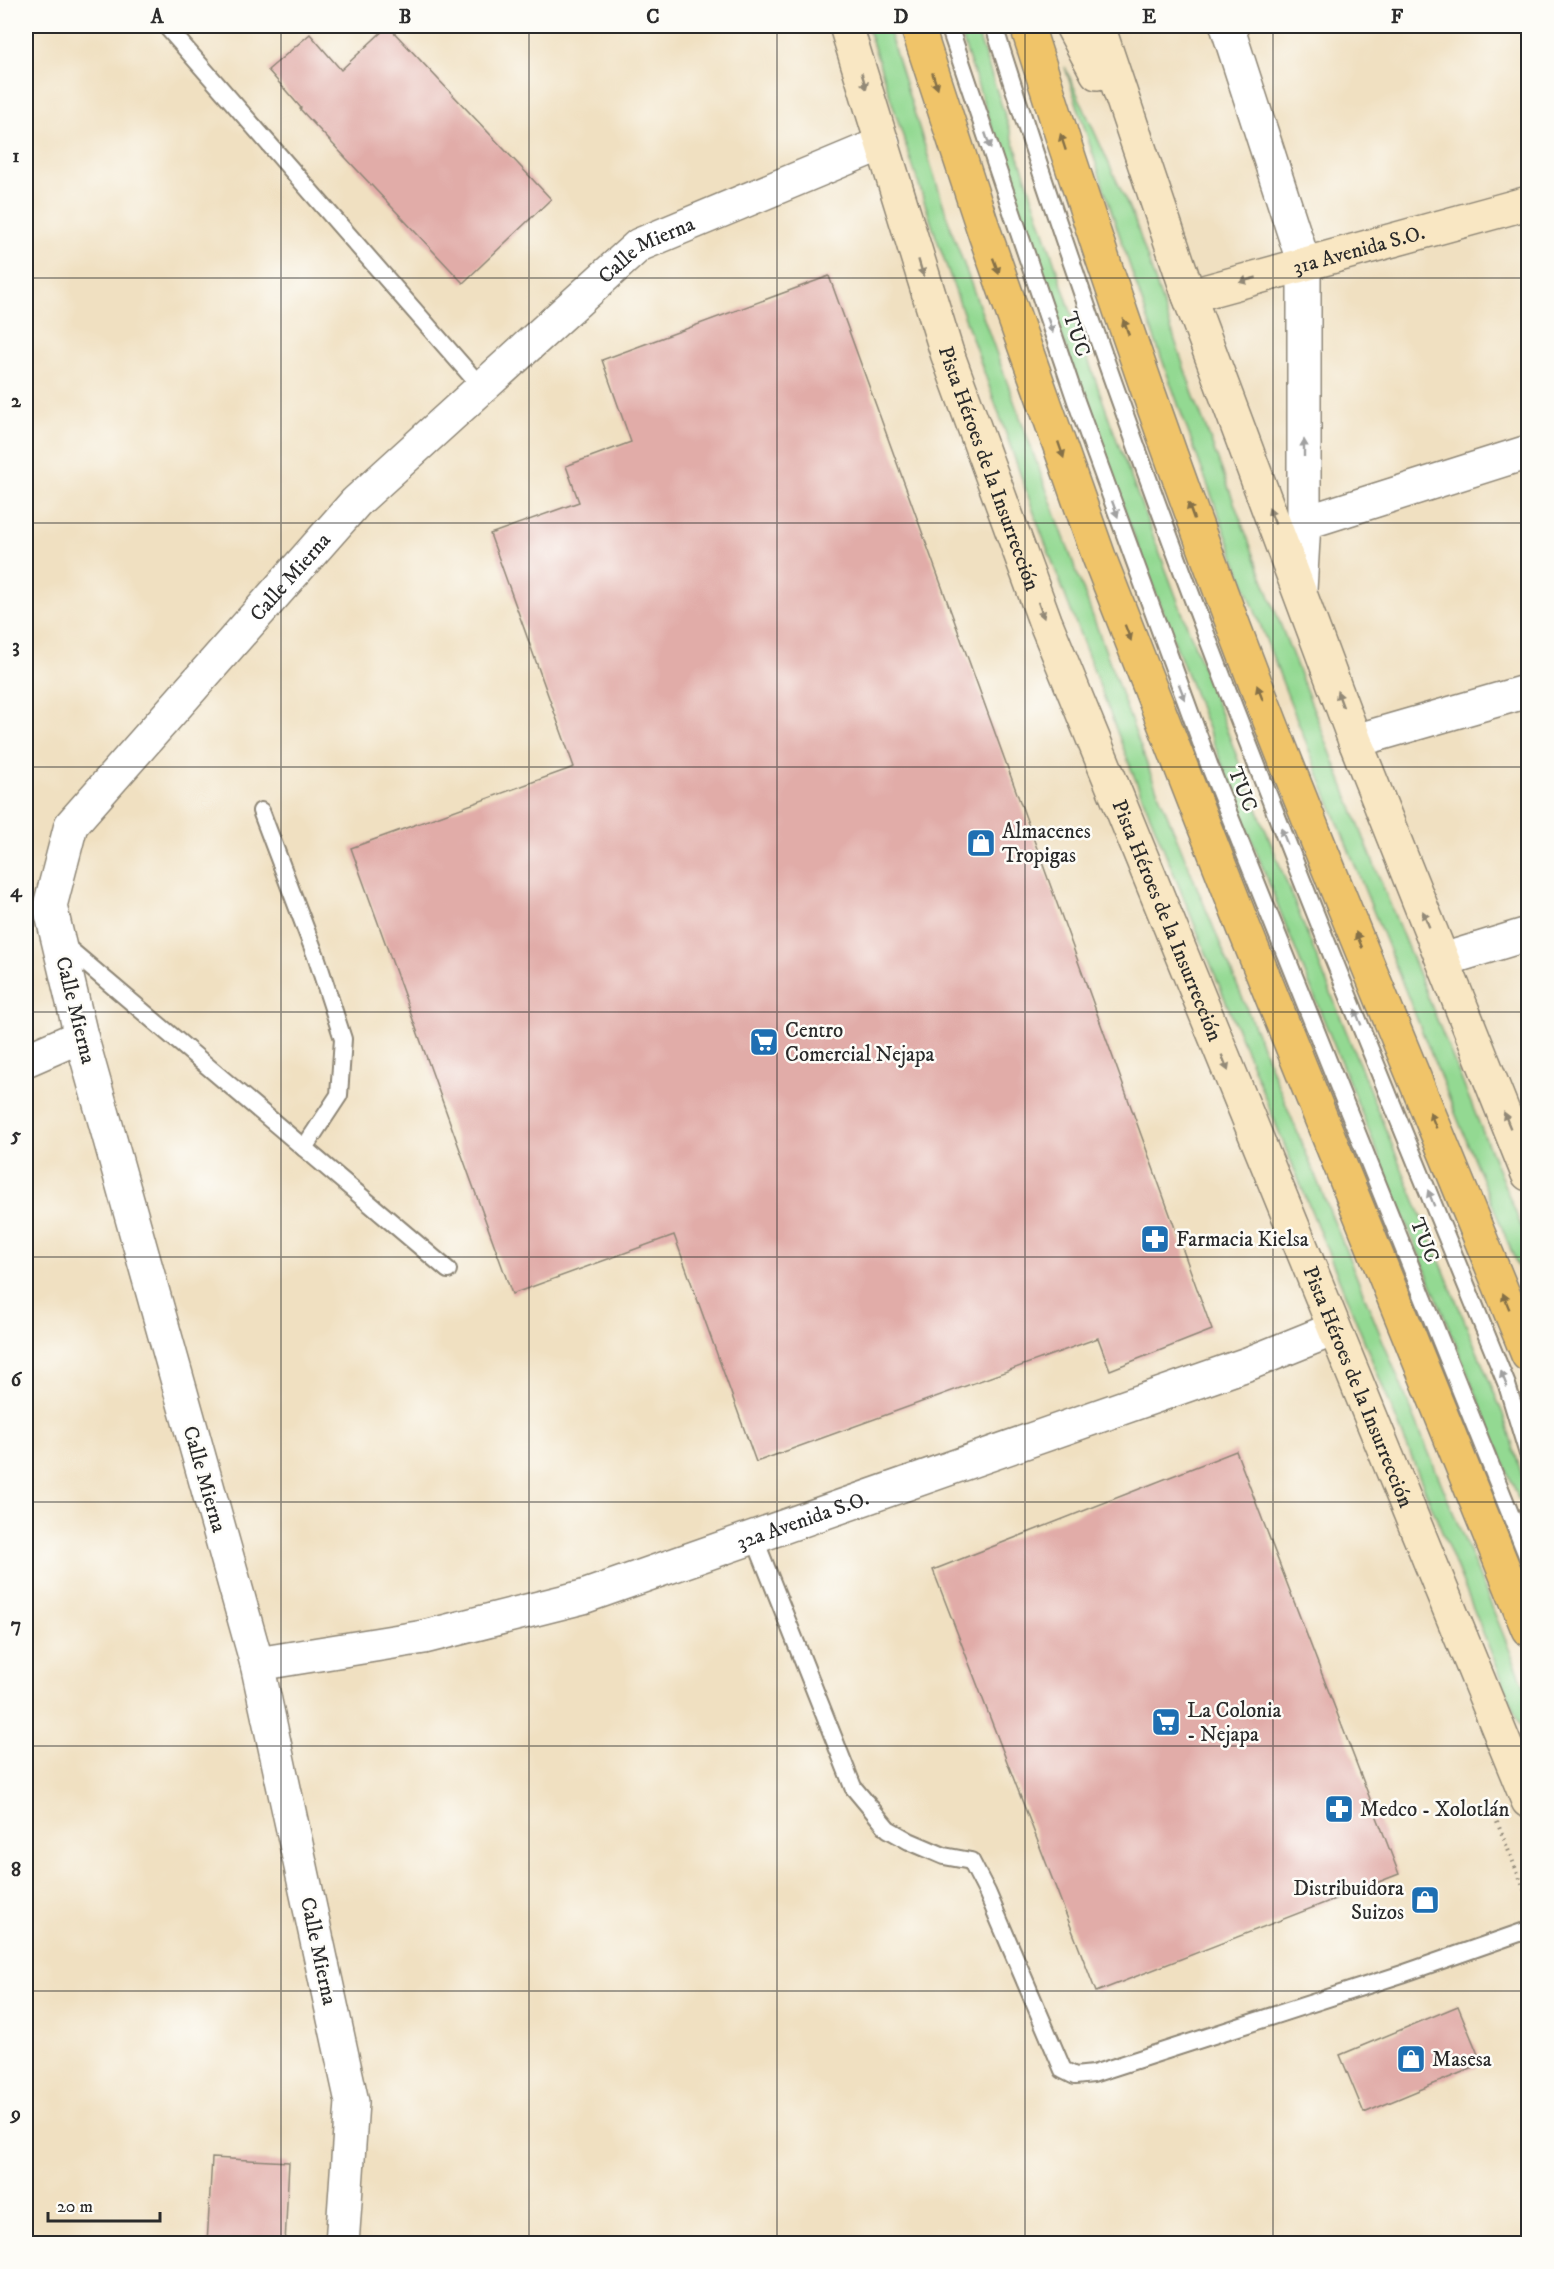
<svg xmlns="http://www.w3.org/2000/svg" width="1554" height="2269" viewBox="0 0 1554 2269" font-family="'IM FELL DW Pica',serif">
  <rect width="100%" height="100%" fill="#fdfcf7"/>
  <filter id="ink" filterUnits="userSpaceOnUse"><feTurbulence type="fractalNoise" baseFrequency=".0167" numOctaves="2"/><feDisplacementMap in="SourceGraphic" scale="12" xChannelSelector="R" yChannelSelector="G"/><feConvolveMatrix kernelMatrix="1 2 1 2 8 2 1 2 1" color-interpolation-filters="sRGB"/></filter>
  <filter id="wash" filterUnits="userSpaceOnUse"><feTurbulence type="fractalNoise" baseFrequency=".008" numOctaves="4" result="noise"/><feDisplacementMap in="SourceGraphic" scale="24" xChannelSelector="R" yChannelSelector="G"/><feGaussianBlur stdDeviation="1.35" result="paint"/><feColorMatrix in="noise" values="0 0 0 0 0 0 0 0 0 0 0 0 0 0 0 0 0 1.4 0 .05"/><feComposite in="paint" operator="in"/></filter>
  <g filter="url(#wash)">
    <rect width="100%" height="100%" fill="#f0e0c1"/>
    <!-- grass -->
    <g fill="#93d992" stroke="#5f825e" stroke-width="1.5">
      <path d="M867,26h20l64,203 200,546 377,920v48l-396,-972 -93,-244 -106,-299z"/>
      <path d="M958,26h17l95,283 49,137 129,340 130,325 125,303 25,81v27c-139,-343 -282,-685 -411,-1032 -57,-153 -107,-309 -159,-464z"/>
      <path d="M1065,67l70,154 58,173 83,219 107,274 145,356v49c-123,-303 -249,-605 -359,-913 -37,-103 -71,-208 -104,-312z"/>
    </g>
    <g id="blocks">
      <!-- building -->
      <g fill="#e1aca8">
        <path d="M388,26l163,173 -88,84 -163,-174 1,-1 -33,-38 42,-36 31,36z"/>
        <path d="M829,276l383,1054 -102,40 -12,-32 -342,124 -82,-227 -162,59 -161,-446 223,-81 -84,-233 89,-32 -13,-36 65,-24 -29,-82z"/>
        <path d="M1236,1451l163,423 -303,118 -163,-422z"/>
        <path d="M1458,2006l24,58 -118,49 -24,-58z"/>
        <path d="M212,2158l77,4 -4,82h-78z"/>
      </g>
    </g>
  </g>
  <g filter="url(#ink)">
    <use href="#blocks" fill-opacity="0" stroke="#8e8676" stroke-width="1.5"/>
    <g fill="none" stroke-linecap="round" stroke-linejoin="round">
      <!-- lane casing -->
      <g stroke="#8e8676" stroke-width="20">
        <g id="lane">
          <path d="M166,26l316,362"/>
          <path d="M949,26l127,375 134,366 318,791"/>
          <path d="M994,26c83,264 178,526 280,783 75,193 155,384 233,576l21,69"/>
          <path d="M261,811l56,148 26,80 -4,56 -35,53"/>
          <path d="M62,943l386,327"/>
          <path d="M754,1537l99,250 35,42 21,12 35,15 27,5 16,31 76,178 12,6 18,-2 309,-100 126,-44"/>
        </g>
      </g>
      <!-- street casing -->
      <g stroke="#8e8676" stroke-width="36">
        <g id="street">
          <path d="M1227,26l77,238v259l-4,67"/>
          <path d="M1304,523l224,-71"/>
          <path d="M1355,741l173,-50"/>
          <path d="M1443,960l85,-26"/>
          <path d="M26,1060l55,-24"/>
          <path id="s1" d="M257,1664l167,-27 159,-40 667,-234 84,-34"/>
          <path id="s2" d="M342,2244l10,-142 -95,-438 -176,-628 -31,-130 21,-81 285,-323 283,-257 244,-102"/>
        </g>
      </g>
      <!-- secondary casing -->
      <g stroke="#8e8676" stroke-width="36">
        <g id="secondary">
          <path id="s3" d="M846,26l101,327 98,268 483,1180"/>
          <path d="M1072,26l25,47"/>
          <path d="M1098,26l91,270 166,445 173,433"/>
          <path id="s4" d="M1189,296l339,-93"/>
        </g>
      </g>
      <!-- primary casing -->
      <g stroke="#8e8676" stroke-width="36">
        <g id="primary">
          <path d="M917,26l68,208 114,323 145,371 284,701"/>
          <path d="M1027,26c76,243 160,483 253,721 80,204 166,405 248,608"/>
        </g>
      </g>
      <!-- path -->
      <path stroke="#8e8676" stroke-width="4" stroke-dasharray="1.5 4.5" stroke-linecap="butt" d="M1497,1822l31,77"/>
      <!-- lane -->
      <use href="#lane" stroke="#fff" stroke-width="16"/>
      <!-- street -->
      <use href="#street" stroke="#fff" stroke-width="33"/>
      <!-- secondary -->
      <use href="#secondary" stroke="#f9e7c3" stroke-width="33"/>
      <!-- primary -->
      <use href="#primary" stroke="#f0c469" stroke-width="33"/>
    </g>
    <!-- one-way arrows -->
    <defs><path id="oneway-solid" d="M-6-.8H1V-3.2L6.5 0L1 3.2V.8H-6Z" transform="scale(1.5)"/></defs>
    <g fill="#928977">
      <use href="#oneway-solid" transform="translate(864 81) rotate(73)"/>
      <use href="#oneway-solid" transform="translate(921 268) rotate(73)"/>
      <use href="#oneway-solid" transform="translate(1248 280) rotate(164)"/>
      <use href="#oneway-solid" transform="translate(1272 516) rotate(-111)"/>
      <use href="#oneway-solid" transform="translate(1041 610) rotate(70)"/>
      <use href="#oneway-solid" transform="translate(1340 699) rotate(-110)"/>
      <use href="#oneway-solid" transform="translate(1426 919) rotate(-112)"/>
      <use href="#oneway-solid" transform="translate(1225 1063) rotate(68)"/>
      <use href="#oneway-solid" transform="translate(1507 1120) rotate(-112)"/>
    </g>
    <g fill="#847047">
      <use href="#oneway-solid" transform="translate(935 81) rotate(72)"/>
      <use href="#oneway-solid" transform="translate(1063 142) rotate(-108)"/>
      <use href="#oneway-solid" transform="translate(996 266) rotate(70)"/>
      <use href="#oneway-solid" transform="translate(1126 327) rotate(-109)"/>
      <use href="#oneway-solid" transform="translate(1061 450) rotate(71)"/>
      <use href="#oneway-solid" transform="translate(1191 511) rotate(-110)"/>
      <use href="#oneway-solid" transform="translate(1128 633) rotate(69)"/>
      <use href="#oneway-solid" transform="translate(1260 693) rotate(-111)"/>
      <use href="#oneway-solid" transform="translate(1359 940) rotate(-112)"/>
      <use href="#oneway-solid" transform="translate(1433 1120) rotate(-112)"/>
      <use href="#oneway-solid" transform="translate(1506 1301) rotate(-112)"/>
    </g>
    <g fill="#a0a0a0">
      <use href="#oneway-solid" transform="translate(988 141) rotate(71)"/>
      <use href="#oneway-solid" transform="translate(1050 325) rotate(71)"/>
      <use href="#oneway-solid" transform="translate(1304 448) rotate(-90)"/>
      <use href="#oneway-solid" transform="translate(1115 509) rotate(70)"/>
      <use href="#oneway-solid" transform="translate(1182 692) rotate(69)"/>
      <use href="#oneway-solid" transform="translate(1284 836) rotate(-112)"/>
      <use href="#oneway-solid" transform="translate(1358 1017) rotate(-112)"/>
      <use href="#oneway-solid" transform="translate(1431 1198) rotate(-112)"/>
      <use href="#oneway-solid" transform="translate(1504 1379) rotate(-111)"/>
    </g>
  </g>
  <!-- grid -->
  <path fill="none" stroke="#2b2b2b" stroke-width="1.5" stroke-opacity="0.55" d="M281,26v2218M529,26v2218M777,26v2218M1025,26v2218M1273,26v2218M26,278h1502M26,523h1502M26,767h1502M26,1012h1502M26,1257h1502M26,1502h1502M26,1746h1502M26,1991h1502"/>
  <!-- icons -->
  <defs>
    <g id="shop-square" transform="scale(1.5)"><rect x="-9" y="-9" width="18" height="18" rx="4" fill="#1f6fb2" stroke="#fdfcf7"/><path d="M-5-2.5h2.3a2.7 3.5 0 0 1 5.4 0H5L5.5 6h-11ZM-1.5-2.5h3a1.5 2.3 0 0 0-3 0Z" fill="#fff"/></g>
    <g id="supermarket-square" transform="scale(1.5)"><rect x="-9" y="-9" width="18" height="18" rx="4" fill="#1f6fb2" stroke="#fdfcf7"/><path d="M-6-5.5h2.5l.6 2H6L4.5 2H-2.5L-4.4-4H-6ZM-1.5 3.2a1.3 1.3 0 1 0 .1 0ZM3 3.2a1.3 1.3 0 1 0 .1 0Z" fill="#fff"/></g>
    <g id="pharmacy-square" transform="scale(1.5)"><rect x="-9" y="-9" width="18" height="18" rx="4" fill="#1f6fb2" stroke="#fdfcf7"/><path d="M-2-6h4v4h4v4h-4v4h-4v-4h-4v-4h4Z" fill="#fff"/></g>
  </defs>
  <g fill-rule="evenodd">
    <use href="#shop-square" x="981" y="843"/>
    <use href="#supermarket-square" x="764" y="1042"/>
    <use href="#pharmacy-square" x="1155" y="1239"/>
    <use href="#supermarket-square" x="1166" y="1722"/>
    <use href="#pharmacy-square" x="1339" y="1809"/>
    <use href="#shop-square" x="1425" y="1900"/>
    <use href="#shop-square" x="1411" y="2059"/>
  </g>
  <g text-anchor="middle" stroke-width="5" stroke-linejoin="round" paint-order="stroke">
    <!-- street labels -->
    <g font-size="21" fill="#2b2b2b" stroke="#fdfcf7">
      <text dy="7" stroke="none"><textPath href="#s4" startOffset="176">31a Avenida S.O.</textPath></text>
      <text dy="7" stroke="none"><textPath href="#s2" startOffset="2277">Calle Mierna</textPath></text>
      <text transform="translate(1077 334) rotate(71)" y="7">TUC</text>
      <text dy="7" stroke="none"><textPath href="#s3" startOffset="465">Pista Héroes de la Insurrección</textPath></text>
      <text dy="7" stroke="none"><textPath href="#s2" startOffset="1791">Calle Mierna</textPath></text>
      <text transform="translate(1243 789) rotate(68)" y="7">TUC</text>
      <text dy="7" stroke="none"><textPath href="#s3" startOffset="951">Pista Héroes de la Insurrección</textPath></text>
      <text transform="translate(76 1010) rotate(76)" y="7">Calle Mierna</text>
      <text transform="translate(1425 1240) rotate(68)" y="7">TUC</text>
      <text dy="7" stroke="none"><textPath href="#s3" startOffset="1455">Pista Héroes de la Insurrección</textPath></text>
      <text transform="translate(205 1479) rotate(74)" y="7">Calle Mierna</text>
      <text dy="7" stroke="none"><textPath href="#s1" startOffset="566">32a Avenida S.O.</textPath></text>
      <text transform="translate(319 1951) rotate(78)" y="7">Calle Mierna</text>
    </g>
    <!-- poi labels -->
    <g font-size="21" fill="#2b2b2b" stroke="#fdfcf7" text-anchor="start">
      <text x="1002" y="838">Almacenes<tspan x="1002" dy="24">Tropigas</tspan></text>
      <text x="785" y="1037">Centro<tspan x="785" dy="24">Comercial Nejapa</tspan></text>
      <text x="1176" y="1246">Farmacia Kielsa</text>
      <text x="1187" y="1717">La Colonia<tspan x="1187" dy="24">- Nejapa</tspan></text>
      <text x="1360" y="1816">Medco - Xolotlán</text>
      <text x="1404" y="1895" text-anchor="end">Distribuidora<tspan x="1404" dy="24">Suizos</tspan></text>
      <text x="1432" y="2066">Masesa</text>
    </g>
  </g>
  <!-- margin -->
  <rect width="1554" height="2269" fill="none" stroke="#fdfcf7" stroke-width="66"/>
  <!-- scale -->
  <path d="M48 2212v9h112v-9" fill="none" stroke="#2b2b2b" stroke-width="3"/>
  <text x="57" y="2212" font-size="18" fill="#2b2b2b" stroke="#fdfcf7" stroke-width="4.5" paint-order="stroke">20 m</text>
  <rect x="33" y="33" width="1488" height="2203" fill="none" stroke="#2b2b2b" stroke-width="2"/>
  <g font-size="20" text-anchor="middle" font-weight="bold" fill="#2b2b2b">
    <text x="157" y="23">A</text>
    <text x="405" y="23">B</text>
    <text x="653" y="23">C</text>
    <text x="901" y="23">D</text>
    <text x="1149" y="23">E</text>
    <text x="1397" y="23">F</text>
    <text x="16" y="162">1</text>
    <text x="16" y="407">2</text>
    <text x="16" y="652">3</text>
    <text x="16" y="897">4</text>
    <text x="16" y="1141">5</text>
    <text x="16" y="1386">6</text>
    <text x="16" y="1631">7</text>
    <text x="16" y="1876">8</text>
    <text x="16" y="2120">9</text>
  </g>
</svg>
